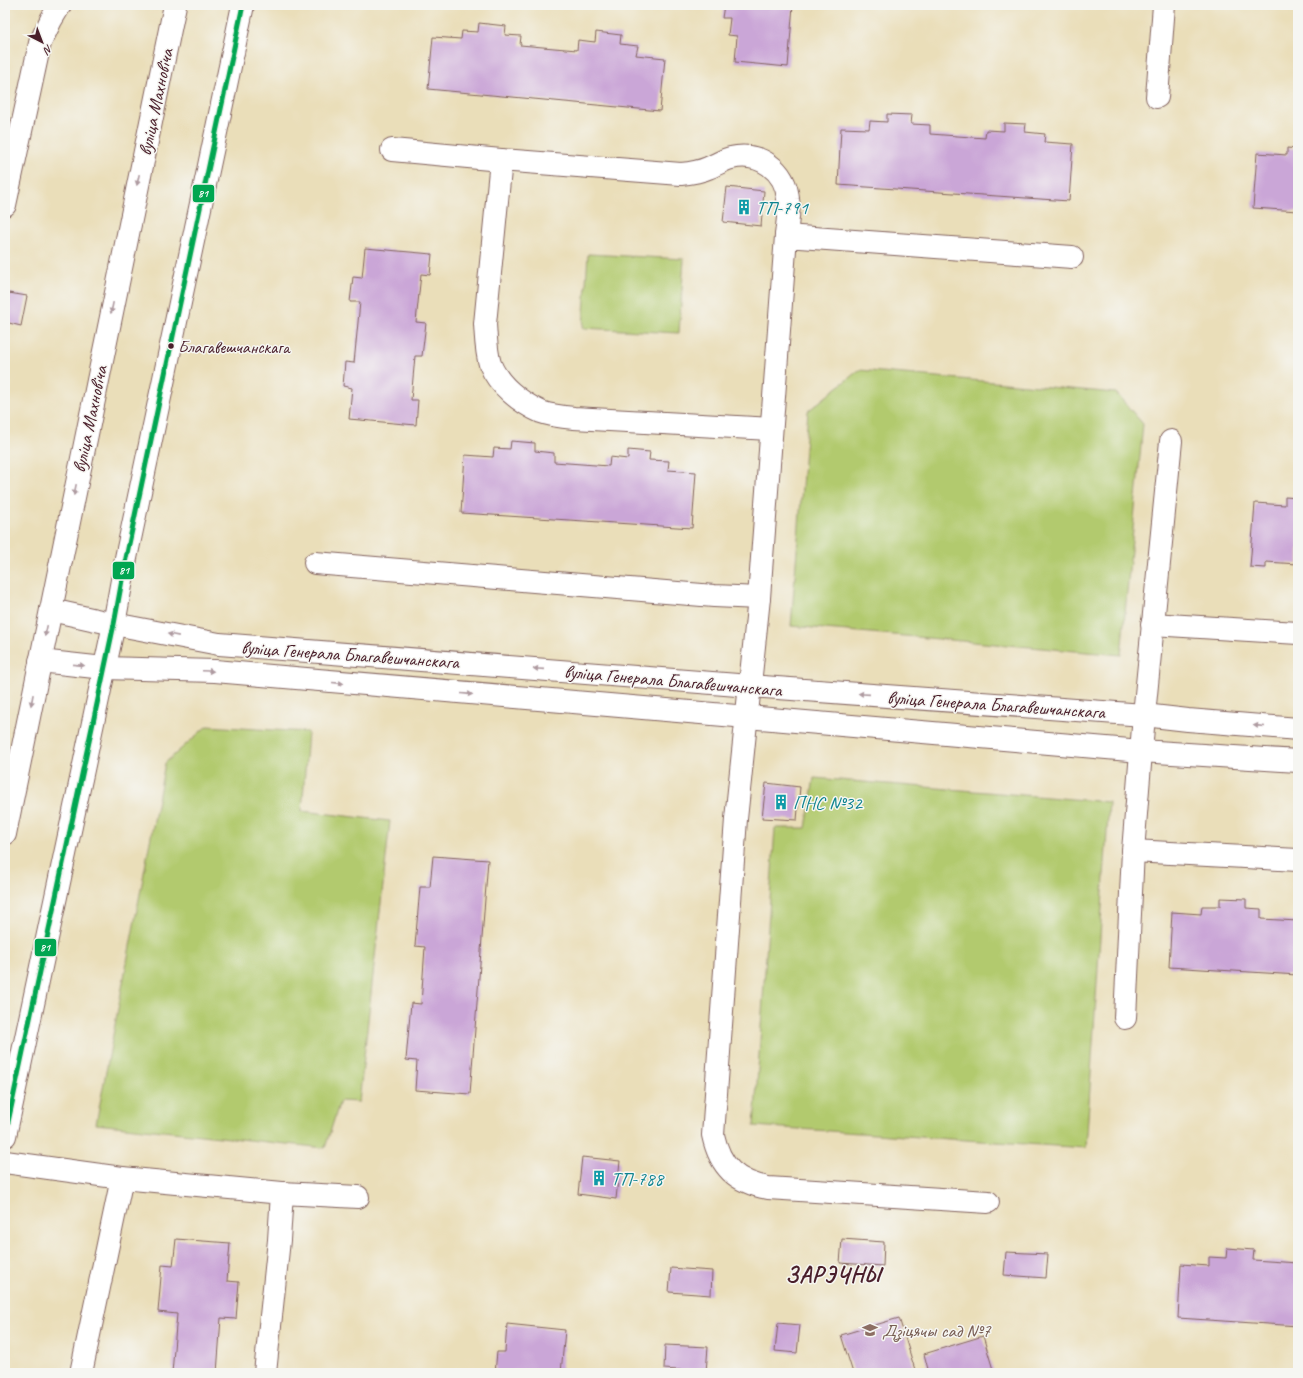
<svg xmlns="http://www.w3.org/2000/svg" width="1303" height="1378" viewBox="0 0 1303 1378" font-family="Caveat,sans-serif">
  <rect width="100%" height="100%" fill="#f6f6f2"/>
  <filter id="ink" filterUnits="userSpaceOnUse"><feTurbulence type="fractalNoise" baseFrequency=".025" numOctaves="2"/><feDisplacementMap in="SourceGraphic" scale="8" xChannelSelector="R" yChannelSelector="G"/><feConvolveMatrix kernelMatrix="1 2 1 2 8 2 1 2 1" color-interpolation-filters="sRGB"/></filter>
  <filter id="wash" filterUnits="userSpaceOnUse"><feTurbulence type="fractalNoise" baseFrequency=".012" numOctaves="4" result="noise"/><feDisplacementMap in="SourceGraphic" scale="16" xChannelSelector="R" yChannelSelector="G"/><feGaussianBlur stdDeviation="0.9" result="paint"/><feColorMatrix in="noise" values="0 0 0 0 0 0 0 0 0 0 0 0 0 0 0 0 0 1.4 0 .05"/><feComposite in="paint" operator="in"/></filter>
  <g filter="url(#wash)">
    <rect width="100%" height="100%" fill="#eadeb9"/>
    <!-- green -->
    <g fill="#b2ca6e" stroke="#7e744c">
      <path d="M588,254l96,5 -5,74 -96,-5z"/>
      <path d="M859,370l257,23 27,31 -22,231 -330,-29 17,-215z"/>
      <path d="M207,726l101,6 -6,79 88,10 -31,281 -19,-1 -15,47 -229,-24 69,-361z"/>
      <path d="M814,778l295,24 -23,346 -332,-22 21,-298h31z"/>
    </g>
    <g id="blocks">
      <!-- building -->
      <g fill="#caa6d7">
        <path d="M724,5h69l-5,62 -53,-5 2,-26 -9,-1 2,-17h-8z"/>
        <path d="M479,23l27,3 -1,9 16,1 -1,9 57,5 1,-10 17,2 1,-10 25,3 -1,9 18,2 -2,9 29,3 -5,53 -232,-22 5,-52 28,2 1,-8 16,1z"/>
        <path d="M887,114l25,1 -1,9 19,1v9l55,4 1,-8 18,1v-8l22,1 -1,8 20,2 -1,8 29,2 -4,57 -231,-16 3,-57 28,1 1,-8 17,1z"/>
        <path d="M1287,148l11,1v62l-45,-3 4,-55 30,2z"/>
        <path d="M727,187l37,4 -3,35 -38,-4z"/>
        <path d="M365,248l67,6 -2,21 -9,-1 -5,48 10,1 -4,33h-7l-4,44h7l-2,25 -67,-6 3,-31 -9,-2 2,-24 9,1 6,-61h-10l3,-25 9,1z"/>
        <path d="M9,293l18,3 -6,30 -16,-4v-12z"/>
        <path d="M511,441l24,2v8l19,2v9l55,4 1,-9 18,2v-9l22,2 -1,8 20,1 -1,9 28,2 -4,56 -231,-15 4,-58 28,2 1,-9 16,1z"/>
        <path d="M1285,497l13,1v66l-32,-2v6l-16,-1 5,-64 30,2z"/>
        <path d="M766,783l34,4 -3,33 -35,-2z"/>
        <path d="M433,856l55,4 -18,234 -55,-4 2,-29 -11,-1 5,-57 10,1 4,-57 -10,-1 5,-59h10z"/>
        <path d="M1220,898l26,1v9l15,1v10l37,2v54l-129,-8 3,-55 29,2 1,-8h18z"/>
        <path d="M582,1157l38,4 -4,38 -38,-5z"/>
        <path d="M176,1239l54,4 -3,38 12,1 -3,37 -15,-1 -4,55h-45l5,-59 -19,-2 4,-47 11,1z"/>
        <path d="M842,1239l42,3 -1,24 -43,-3z"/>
        <path d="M1227,1248l27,2 -1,10 45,3v63l-120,-8 3,-54 28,2v-9l17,1z"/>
        <path d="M1006,1252l42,2 -2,24 -42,-3z"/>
        <path d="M671,1268l41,3 -1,24 -42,-3z"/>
        <path d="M899,1318l17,55h-63l-12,-38z"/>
        <path d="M778,1323l22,2 -3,28 -22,-2z"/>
        <path d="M507,1324l58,6 -4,43h-66l2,-21h8z"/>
        <path d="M983,1336l11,37h-65l-5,-19z"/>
        <path d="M665,1345l43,2 -2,25 -42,-3z"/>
      </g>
    </g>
  </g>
  <g filter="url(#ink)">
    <use href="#blocks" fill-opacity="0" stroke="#82625d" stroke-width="1"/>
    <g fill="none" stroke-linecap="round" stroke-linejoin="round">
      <!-- minor casing -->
      <g stroke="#82625d" stroke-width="24">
        <g id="minor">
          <path d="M1157,97l7,-92"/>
          <path d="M392,150l109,10"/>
          <path d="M5,205l35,-162 11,-23 9,-15"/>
          <path d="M771,429l-197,-11c-11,-1 -22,-2 -33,-6 -20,-9 -43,-27 -51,-48 -4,-13 -4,-27 -5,-40l16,-164 180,14c10,-1 18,-2 27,-6 8,-3 15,-8 23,-10 28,-7 55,12 57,41 2,12 -1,24 -2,37"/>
          <path d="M315,563l399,33 45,2"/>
          <path d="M51,610l63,14 105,20 531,42 394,29 44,5 110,9"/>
          <path d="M1152,624l146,9"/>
          <path d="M40,661l64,7 111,3 926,80 157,10"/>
          <path d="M1133,851l165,9"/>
          <path d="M1125,1018l8,-167 11,-136 27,-274"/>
          <path d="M5,1162l117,16 160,15 76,4"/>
          <path d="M988,1202l-220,-14c-32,-6 -48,-21 -55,-53l23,-316 23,-221 27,-362 286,21"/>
          <path d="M81,1373l41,-195"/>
          <path d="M265,1373l14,-133 3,-47"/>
        </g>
      </g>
      <!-- major casing -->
      <g stroke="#82625d" stroke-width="24">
        <g id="major">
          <path d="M5,834l170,-829"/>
          <path d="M5,1136l109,-512 12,-66 117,-553"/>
        </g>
      </g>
      <!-- minor -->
      <use href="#minor" stroke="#fff" stroke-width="22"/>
      <!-- major -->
      <use href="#major" stroke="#fff" stroke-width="22"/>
      <!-- bus-1 casing -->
      <g stroke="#f6f6f2" stroke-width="8">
        <path id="bus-1" d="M5,1136l109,-512 12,-66 117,-553"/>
      </g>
      <!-- bus-1 -->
      <use href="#bus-1" stroke="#00a651" stroke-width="5"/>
    </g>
    <!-- one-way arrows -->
    <defs><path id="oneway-solid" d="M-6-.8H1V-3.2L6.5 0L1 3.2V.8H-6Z"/></defs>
    <g fill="#ae9aa0">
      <use href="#oneway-solid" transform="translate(138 180) rotate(102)"/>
      <use href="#oneway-solid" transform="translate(112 308) rotate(102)"/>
      <use href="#oneway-solid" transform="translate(75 490) rotate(102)"/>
      <use href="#oneway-solid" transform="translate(46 631) rotate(103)"/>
      <use href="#oneway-solid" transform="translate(173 635) rotate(-169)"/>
      <use href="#oneway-solid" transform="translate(79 665) rotate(6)"/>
      <use href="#oneway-solid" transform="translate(539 669) rotate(-176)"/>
      <use href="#oneway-solid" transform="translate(208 671) rotate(2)"/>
      <use href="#oneway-solid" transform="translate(338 683) rotate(5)"/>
      <use href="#oneway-solid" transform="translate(467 694) rotate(5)"/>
      <use href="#oneway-solid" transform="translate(864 694) rotate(-176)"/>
      <use href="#oneway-solid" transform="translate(32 700) rotate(101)"/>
      <use href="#oneway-solid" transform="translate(1259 726) rotate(-175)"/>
    </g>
  </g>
  <!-- icons -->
  <defs>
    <g id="building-bare" transform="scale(1.2)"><path d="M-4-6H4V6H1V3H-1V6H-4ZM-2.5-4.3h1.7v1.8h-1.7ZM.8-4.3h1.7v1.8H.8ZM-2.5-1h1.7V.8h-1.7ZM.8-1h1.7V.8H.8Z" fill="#0f9aa8" stroke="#f6f6f2" stroke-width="2.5" paint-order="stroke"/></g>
    <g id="school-bare" transform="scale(1.2)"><path d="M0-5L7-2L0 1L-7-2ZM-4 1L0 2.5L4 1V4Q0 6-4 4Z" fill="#8d6e63" stroke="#f6f6f2" stroke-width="2.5" paint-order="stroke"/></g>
  </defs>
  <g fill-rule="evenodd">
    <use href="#building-bare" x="744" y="207"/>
    <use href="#building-bare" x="781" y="802"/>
    <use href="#building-bare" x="599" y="1178"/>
    <use href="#school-bare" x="870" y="1330"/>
  </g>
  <!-- markers -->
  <circle fill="#4a1f2b" stroke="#f6f6f2" stroke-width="1.5" cx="171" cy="346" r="3.5"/>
  <g text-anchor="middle" stroke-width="3" stroke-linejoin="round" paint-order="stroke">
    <!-- bus labels -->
    <g font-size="18" fill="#4a1f2b" stroke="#f6f6f2" text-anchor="start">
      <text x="178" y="353">Благавешчанскага</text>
    </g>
    <!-- street labels -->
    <g font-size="19" fill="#4a1f2b" stroke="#f6f6f2">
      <text transform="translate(155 102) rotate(-78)" y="7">вуліца Махновіча</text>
      <text transform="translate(89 419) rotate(-78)" y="7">вуліца Махновіча</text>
      <text transform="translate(350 654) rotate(4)" y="7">вуліца Генерала Благавешчанскага</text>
      <text transform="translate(673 680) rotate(5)" y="7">вуліца Генерала Благавешчанскага</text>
      <text transform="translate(996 704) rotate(4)" y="7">вуліца Генерала Благавешчанскага</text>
    </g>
    <!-- culture labels -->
    <g font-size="19" fill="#0d838f" stroke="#f6f6f2" text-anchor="start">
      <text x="756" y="214">ТП-791</text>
      <text x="793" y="809">ПНС №32</text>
      <text x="611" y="1185">ТП-788</text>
    </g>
    <!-- education labels -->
    <g font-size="19" fill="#785e54" stroke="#f6f6f2" text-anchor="start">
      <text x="882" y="1337">Дзіцячы сад №7</text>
    </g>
    <!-- district labels -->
    <g font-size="23" font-weight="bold" letter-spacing="1" fill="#4a1f2b" stroke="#f6f6f2">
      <text x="833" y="1282">ЗАРЭЧНЫ</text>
    </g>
  </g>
  <g stroke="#f6f6f2" stroke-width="1.5">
    <rect x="192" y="184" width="23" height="19" rx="4" fill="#00a651"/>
    <rect x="112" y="561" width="23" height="19" rx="4" fill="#00a651"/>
    <rect x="34" y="938" width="23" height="19" rx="4" fill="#00a651"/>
  </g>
  <g font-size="11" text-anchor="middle" font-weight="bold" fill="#fff">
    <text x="203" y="197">81</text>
    <text x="124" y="574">81</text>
    <text x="45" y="951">81</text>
  </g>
  <!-- margin -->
  <rect width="1303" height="1378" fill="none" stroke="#f6f6f2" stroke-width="20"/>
  <!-- north arrow -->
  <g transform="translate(42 42) rotate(138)" stroke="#f6f6f2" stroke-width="3" paint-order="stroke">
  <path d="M0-3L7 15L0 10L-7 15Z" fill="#4a1f2b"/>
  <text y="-6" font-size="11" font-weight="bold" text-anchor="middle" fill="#4a1f2b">N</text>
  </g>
</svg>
